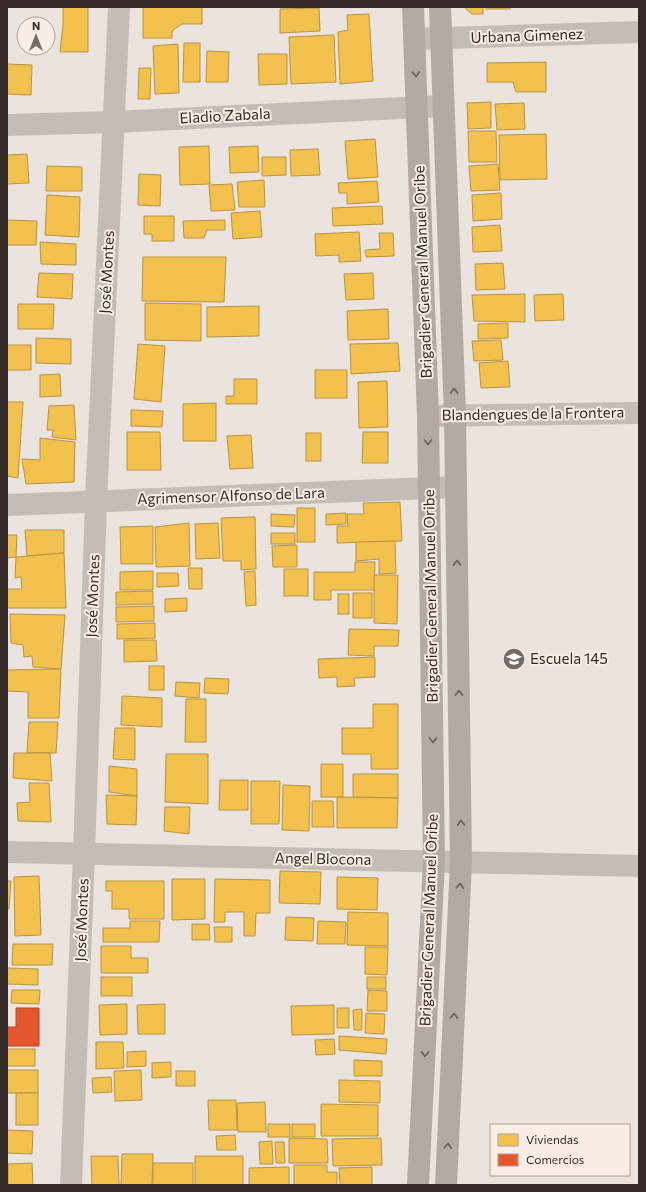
<svg xmlns="http://www.w3.org/2000/svg" width="646" height="1192" viewBox="0 0 646 1192" font-family="Commissioner,sans-serif">
  <rect width="100%" height="100%" fill="#ebe3dd"/>
  <!-- homes -->
  <g fill="#f2c14e" stroke="#b99342">
    <path d="M63,7h25v45h-28l3,-27z"/>
    <path d="M143,7h59v17h-20l-10,7v7h-29z"/>
    <path d="M464,7h19v7h-11z"/>
    <rect x="486" y="7" width="24" height="2"/>
    <path d="M319,8l1,23 -40,2v-24z"/>
    <path d="M369,14l4,67 -33,3 -2,-52 10,-2 -1,-15z"/>
    <path d="M334,35l2,47 -45,2 -2,-47z"/>
    <path d="M184,43h16v39h-17z"/>
    <path d="M178,44l1,49 -24,1 -2,-48z"/>
    <path d="M207,51l22,1 -1,30h-22z"/>
    <path d="M258,54h29v30l-28,1z"/>
    <path d="M546,62v30h-30l-3,-10h-26v-19z"/>
    <path d="M7,64l25,1 -1,30 -24,-1z"/>
    <path d="M139,68h12l-1,31h-12z"/>
    <path d="M491,102v26l-23,1 -1,-26z"/>
    <path d="M524,103l1,26 -28,1 -2,-26z"/>
    <path d="M468,131h28l1,31h-28z"/>
    <path d="M546,134l1,45 -47,1 -1,-45z"/>
    <path d="M375,139l3,38 -30,2 -3,-38z"/>
    <path d="M209,146l1,38 -30,1 -1,-38z"/>
    <path d="M258,146l1,26 -29,1 -1,-26z"/>
    <path d="M318,149l2,26 -29,1 -1,-26z"/>
    <path d="M27,154l2,29 -22,1v-29z"/>
    <path d="M262,157h24v18l-24,1z"/>
    <path d="M498,164l2,26 -29,1 -2,-25z"/>
    <path d="M47,166l35,1v24h-36z"/>
    <path d="M139,174l22,1 -1,31 -22,-1z"/>
    <path d="M264,180l1,27h-26l-2,-25z"/>
    <path d="M377,181l2,21 -32,2v-11h-8l-1,-10z"/>
    <path d="M232,184l3,26 -24,1 -2,-26z"/>
    <path d="M501,193l1,26 -29,2 -1,-26z"/>
    <path d="M47,195l33,2 -1,40 -34,-2z"/>
    <path d="M382,206l1,18 -50,2 -1,-18z"/>
    <path d="M260,211l2,26 -29,2 -2,-26z"/>
    <path d="M144,216h30v25h-22v-7h-8z"/>
    <path d="M7,220l30,1 -1,24h-29z"/>
    <path d="M225,220v10h-18l-3,8h-20l-1,-17z"/>
    <path d="M500,225l2,26 -29,1 -1,-25z"/>
    <path d="M359,232l2,29 -22,1v-7l-23,1 -1,-22z"/>
    <path d="M379,233h14l1,23 -28,1 -1,-7 15,-1z"/>
    <path d="M40,242l36,2v21l-35,-1z"/>
    <path d="M143,257h83l-2,45 -82,-1z"/>
    <path d="M503,263l2,26 -29,1 -1,-26z"/>
    <path d="M39,273l34,1 -1,25 -35,-2z"/>
    <path d="M373,273l1,26 -28,1 -2,-26z"/>
    <path d="M525,294v28l-51,-1 -2,-26z"/>
    <path d="M563,294l1,26 -29,1 -1,-26z"/>
    <path d="M145,303l56,1v37l-56,-1z"/>
    <path d="M18,304h36l-1,25h-35z"/>
    <path d="M259,306v30l-52,1v-30z"/>
    <path d="M388,309l1,30 -41,1 -1,-29z"/>
    <path d="M508,323v15l-30,1v-15z"/>
    <path d="M36,338l35,1v25l-35,-1z"/>
    <path d="M501,340l2,20 -29,1 -2,-20z"/>
    <path d="M398,343l2,28 -49,3 -1,-30z"/>
    <path d="M138,344l27,2 -4,56 -27,-3z"/>
    <rect x="7" y="345" width="24" height="25"/>
    <path d="M508,361l2,26 -29,1 -2,-25z"/>
    <rect x="315" y="370" width="32" height="28"/>
    <path d="M60,374l1,22 -21,1v-22z"/>
    <path d="M234,379h23v25h-31v-8h8z"/>
    <path d="M387,381l1,46 -29,1 -1,-46z"/>
    <path d="M7,402h16l-5,76 -11,-2z"/>
    <path d="M216,403v38h-33v-37z"/>
    <path d="M74,405l2,35 -24,-3 1,-7h-6l2,-24z"/>
    <path d="M131,410l32,1 -1,16 -31,-1z"/>
    <path d="M127,432h33l1,38h-34z"/>
    <path d="M363,432h25v31h-26z"/>
    <rect x="306" y="433" width="15" height="28"/>
    <path d="M251,435l2,33 -23,1 -3,-33z"/>
    <path d="M40,438l35,4 -1,40 -48,2 -4,-25 18,1z"/>
    <path d="M400,502l2,39 -65,2v-17h11l-1,-12h17l-1,-11z"/>
    <rect x="297" y="508" width="18" height="34"/>
    <path d="M346,513v11l-20,1v-11z"/>
    <path d="M271,514l24,1 -1,12 -23,-1z"/>
    <path d="M255,517l1,52 -15,1v-9h-18l-2,-43z"/>
    <path d="M189,523l1,43 -34,1 -1,-40z"/>
    <path d="M218,523l2,35 -24,1 -1,-35z"/>
    <path d="M153,526v38h-32l-1,-37z"/>
    <path d="M25,530h39v23l-37,3z"/>
    <rect x="271" y="533" width="24" height="11"/>
    <path d="M7,535h10l-1,22 -9,1z"/>
    <path d="M395,541l1,32 -17,1v-15l-23,2v-19z"/>
    <path d="M297,545v22h-24l-1,-21z"/>
    <path d="M64,553l2,55h-59v-19h15l-1,-12 -6,1 1,-21z"/>
    <path d="M355,562h20l-1,28h-43v10h-17v-28h41z"/>
    <path d="M188,568h14v21h-13z"/>
    <rect x="284" y="569" width="24" height="27"/>
    <path d="M153,571v19h-33v-18z"/>
    <path d="M255,571l1,34 -10,1 -2,-34z"/>
    <path d="M157,573h21l1,13 -22,1z"/>
    <path d="M374,575h24l-1,49 -23,-1z"/>
    <path d="M153,591v13l-37,1v-13z"/>
    <rect x="353" y="593" width="19" height="25"/>
    <rect x="338" y="594" width="11" height="20"/>
    <path d="M187,598v13l-22,1v-13z"/>
    <path d="M154,606v15l-38,1v-15z"/>
    <path d="M10,614l55,1 -4,54 -28,-2 -1,-11 -8,1 -1,-12 -12,-2z"/>
    <path d="M155,623v15l-38,1v-15z"/>
    <path d="M349,629l50,1 -1,16h-24v10l-26,-1z"/>
    <path d="M124,640h32l1,21 -33,1z"/>
    <path d="M375,657v20l-21,1 1,8 -18,1v-10l-18,1 -1,-19z"/>
    <rect x="149" y="666" width="15" height="24"/>
    <path d="M61,669l-2,49h-31v-26l-21,-1v-21z"/>
    <path d="M205,678l24,1 -1,15 -24,-1z"/>
    <path d="M176,682l24,1 -1,15 -24,-2z"/>
    <path d="M122,696l40,2v29l-41,-2z"/>
    <path d="M186,699h20v43h-21z"/>
    <path d="M373,704h25v65h-27v-15h-29v-26h31z"/>
    <path d="M29,722h29l-2,31h-29z"/>
    <path d="M115,728h20v32l-22,-1z"/>
    <path d="M14,753h36l2,28 -39,-3z"/>
    <path d="M166,754h42v50l-43,-2z"/>
    <rect x="321" y="764" width="22" height="33"/>
    <path d="M109,766l28,3v27l-28,-4z"/>
    <path d="M353,774h45v24l-45,-1z"/>
    <path d="M220,780h28v30h-29z"/>
    <path d="M251,781h29l-1,43h-28z"/>
    <path d="M29,783h20l2,39 -33,-1 -1,-18 13,-1z"/>
    <path d="M283,785l27,1 -1,45 -27,-1z"/>
    <path d="M106,795l31,1 -1,29 -29,-1z"/>
    <path d="M337,797l61,1 -1,30h-60z"/>
    <path d="M312,801h21l1,26h-22z"/>
    <path d="M165,807h25l-1,27 -25,-3z"/>
    <path d="M280,871l41,1 -1,32 -41,-1z"/>
    <path d="M39,876l2,59 -26,1 -1,-59z"/>
    <path d="M337,877l41,1 -1,32 -40,-1z"/>
    <path d="M172,879h33v40l-33,1z"/>
    <path d="M215,879l55,1v33h-14l-1,23h-11v-24h-19v10h-11z"/>
    <path d="M7,881h4l-2,28h-2z"/>
    <path d="M106,881h58v38h-35v-10h-17v-18h-6z"/>
    <path d="M348,912l40,1v33l-41,-1z"/>
    <path d="M286,917l28,1 -1,23 -28,-1z"/>
    <path d="M130,921h30l-1,21h-56v-14h27z"/>
    <path d="M318,921l28,1 -1,22h-28z"/>
    <path d="M192,924h17l1,16h-18z"/>
    <path d="M214,927h18v15h-17z"/>
    <path d="M13,944h40l-1,21h-40z"/>
    <path d="M101,946h30v12h17v15h-47z"/>
    <path d="M365,947h23l-1,28 -22,-1z"/>
    <path d="M7,968l31,1v16l-31,-1z"/>
    <rect x="101" y="977" width="31" height="19"/>
    <rect x="367" y="977" width="19" height="12"/>
    <path d="M12,990h28l-1,14 -28,-1z"/>
    <path d="M368,990l19,1v20h-20z"/>
    <path d="M127,1004v30l-27,1 -1,-30z"/>
    <path d="M165,1004v30h-27l-1,-29z"/>
    <path d="M334,1005v29l-42,1 -1,-29z"/>
    <rect x="337" y="1008" width="12" height="20"/>
    <path d="M362,1009v21h-8l-1,-20z"/>
    <path d="M366,1013l19,1 -1,20 -19,-1z"/>
    <path d="M339,1036l48,3 -1,15 -47,-4z"/>
    <path d="M334,1039l1,15 -19,1 -1,-15z"/>
    <path d="M96,1042h27l1,26 -28,1z"/>
    <rect x="7" y="1049" width="28" height="17"/>
    <path d="M146,1051v15l-19,1v-15z"/>
    <path d="M354,1060l28,1v15h-28z"/>
    <path d="M171,1062v15l-19,1v-15z"/>
    <rect x="7" y="1070" width="31" height="23"/>
    <path d="M141,1070l1,30 -27,1 -1,-30z"/>
    <rect x="176" y="1071" width="19" height="15"/>
    <path d="M111,1077l1,15 -19,1 -1,-15z"/>
    <path d="M339,1080l41,1v22l-41,-1z"/>
    <rect x="16" y="1093" width="22" height="32"/>
    <path d="M208,1100h28l1,30h-28z"/>
    <path d="M265,1102l1,30h-28l-1,-29z"/>
    <path d="M321,1104l57,1v31h-57z"/>
    <rect x="268" y="1124" width="22" height="13"/>
    <rect x="292" y="1124" width="23" height="13"/>
    <path d="M7,1130l26,1 -1,23 -25,-1z"/>
    <path d="M235,1135l1,15h-19l-1,-14z"/>
    <path d="M289,1138l38,1 1,24h-39z"/>
    <path d="M381,1138l1,27 -49,1 -1,-27z"/>
    <path d="M272,1141l1,23h-13l-1,-22z"/>
    <path d="M275,1142h9l1,21h-9z"/>
    <path d="M122,1154h31l-1,31h-31z"/>
    <path d="M91,1156h27l1,29h-27z"/>
    <rect x="195" y="1156" width="48" height="29"/>
    <path d="M32,1163l1,22h-25v-21z"/>
    <rect x="153" y="1163" width="40" height="22"/>
    <path d="M294,1165h33v7h10v13h-43z"/>
    <path d="M289,1167v18h-40v-17z"/>
    <path d="M372,1167v18h-32l-1,-17z"/>
  </g>
  <!-- shops -->
  <path fill="#e4572e" stroke="#af492c" d="M16,1008h23v38h-32v-19h9z"/>
  <g fill="none" stroke-linecap="round" stroke-linejoin="round">
    <!-- street -->
    <g stroke="#c4bcb7" stroke-width="22">
      <path d="M414,39l225,-7"/>
      <path d="M7,125l107,-3 329,-16"/>
      <path d="M428,416l211,-3"/>
      <path d="M7,505l449,-18"/>
      <path d="M7,852l632,14"/>
      <path d="M71,1185l13,-331 12,-353 23,-494"/>
    </g>
    <!-- primary -->
    <g stroke="#b3aaa6" stroke-width="22">
      <path d="M413,7l15,409 6,445 -16,324"/>
      <path d="M440,7l15,408 6,447 -15,323"/>
    </g>
  </g>
  <!-- one-way arrows -->
  <defs><path id="oneway-chevron" d="M-2-3.5L2.5 0L-2 3.5" fill="none" stroke-width="1.6" stroke-linecap="round" stroke-linejoin="round"/></defs>
  <g stroke="#675d59">
    <use href="#oneway-chevron" transform="translate(416 74) rotate(88)"/>
    <use href="#oneway-chevron" transform="translate(454 391) rotate(-92)"/>
    <use href="#oneway-chevron" transform="translate(428 442) rotate(89)"/>
    <use href="#oneway-chevron" transform="translate(457 563) rotate(-91)"/>
    <use href="#oneway-chevron" transform="translate(459 693) rotate(-91)"/>
    <use href="#oneway-chevron" transform="translate(433 740) rotate(89)"/>
    <use href="#oneway-chevron" transform="translate(461 823) rotate(-91)"/>
    <use href="#oneway-chevron" transform="translate(460 886) rotate(-87)"/>
    <use href="#oneway-chevron" transform="translate(454 1016) rotate(-87)"/>
    <use href="#oneway-chevron" transform="translate(425 1054) rotate(93)"/>
    <use href="#oneway-chevron" transform="translate(448 1146) rotate(-87)"/>
  </g>
  <!-- icons -->
  <defs>
    <g id="school-disc" transform="scale(1.15)"><circle r="9.5" fill="#746a66" stroke="#f9ede4"/><path d="M0-5L7-2L0 1L-7-2ZM-4 1L0 2.5L4 1V4Q0 6-4 4Z" fill="#fff"/></g>
  </defs>
  <g fill-rule="evenodd">
    <use href="#school-disc" x="514" y="659"/>
  </g>
  <g text-anchor="middle" stroke-width="4" stroke-linejoin="round" paint-order="stroke">
    <!-- street labels -->
    <g font-size="15" fill="#342926" stroke="#f9ede4">
      <text transform="translate(527 36) rotate(-2)" y="5">Urbana Gimenez</text>
      <text transform="translate(225 116) rotate(-3)" y="5">Eladio Zabala</text>
      <text transform="translate(107 272) rotate(-87)" y="5">José Montes</text>
      <text transform="translate(423 272) rotate(-92)" y="5">Brigadier General Manuel Oribe</text>
      <text transform="translate(533 414) rotate(-1)" y="5">Blandengues de la Frontera</text>
      <text transform="translate(231 496) rotate(-2)" y="5">Agrimensor Alfonso de Lara</text>
      <text transform="translate(93 596) rotate(-88)" y="5">José Montes</text>
      <text transform="translate(431 596) rotate(-91)" y="5">Brigadier General Manuel Oribe</text>
      <text transform="translate(323 859) rotate(1)" y="5">Angel Blocona</text>
      <text transform="translate(82 920) rotate(-88)" y="5">José Montes</text>
      <text transform="translate(429 920) rotate(-88)" y="5">Brigadier General Manuel Oribe</text>
    </g>
    <!-- poi labels -->
    <g font-size="15" fill="#342926" stroke="#f9ede4" text-anchor="start">
      <text x="530" y="664">Escuela 145</text>
    </g>
  </g>
  <!-- border -->
  <rect width="646" height="1192" fill="none" stroke="#342926" stroke-width="16"/>
  <!-- legend -->
  <rect x="490" y="1124" width="140" height="52" fill="#f9ede4" stroke="#aa9f98"/>
  <rect x="498" y="1134" width="20" height="12" fill="#f2c14e" stroke="#aa9f98"/>
  <text x="526" y="1144" font-size="12" fill="#342926">Viviendas</text>
  <rect x="498" y="1154" width="20" height="12" fill="#e4572e" stroke="#aa9f98"/>
  <text x="526" y="1164" font-size="12" fill="#342926">Comercios</text>
  <!-- north arrow -->
  <g transform="translate(36 36)"><circle r="19" fill="#f9ede4" stroke="#aa9f98"/>
  <path d="M0-3L7 15L0 10L-7 15Z" fill="#746a66"/>
  <text y="-6" font-size="11" font-weight="bold" text-anchor="middle" fill="#342926">N</text>
  </g>
</svg>
